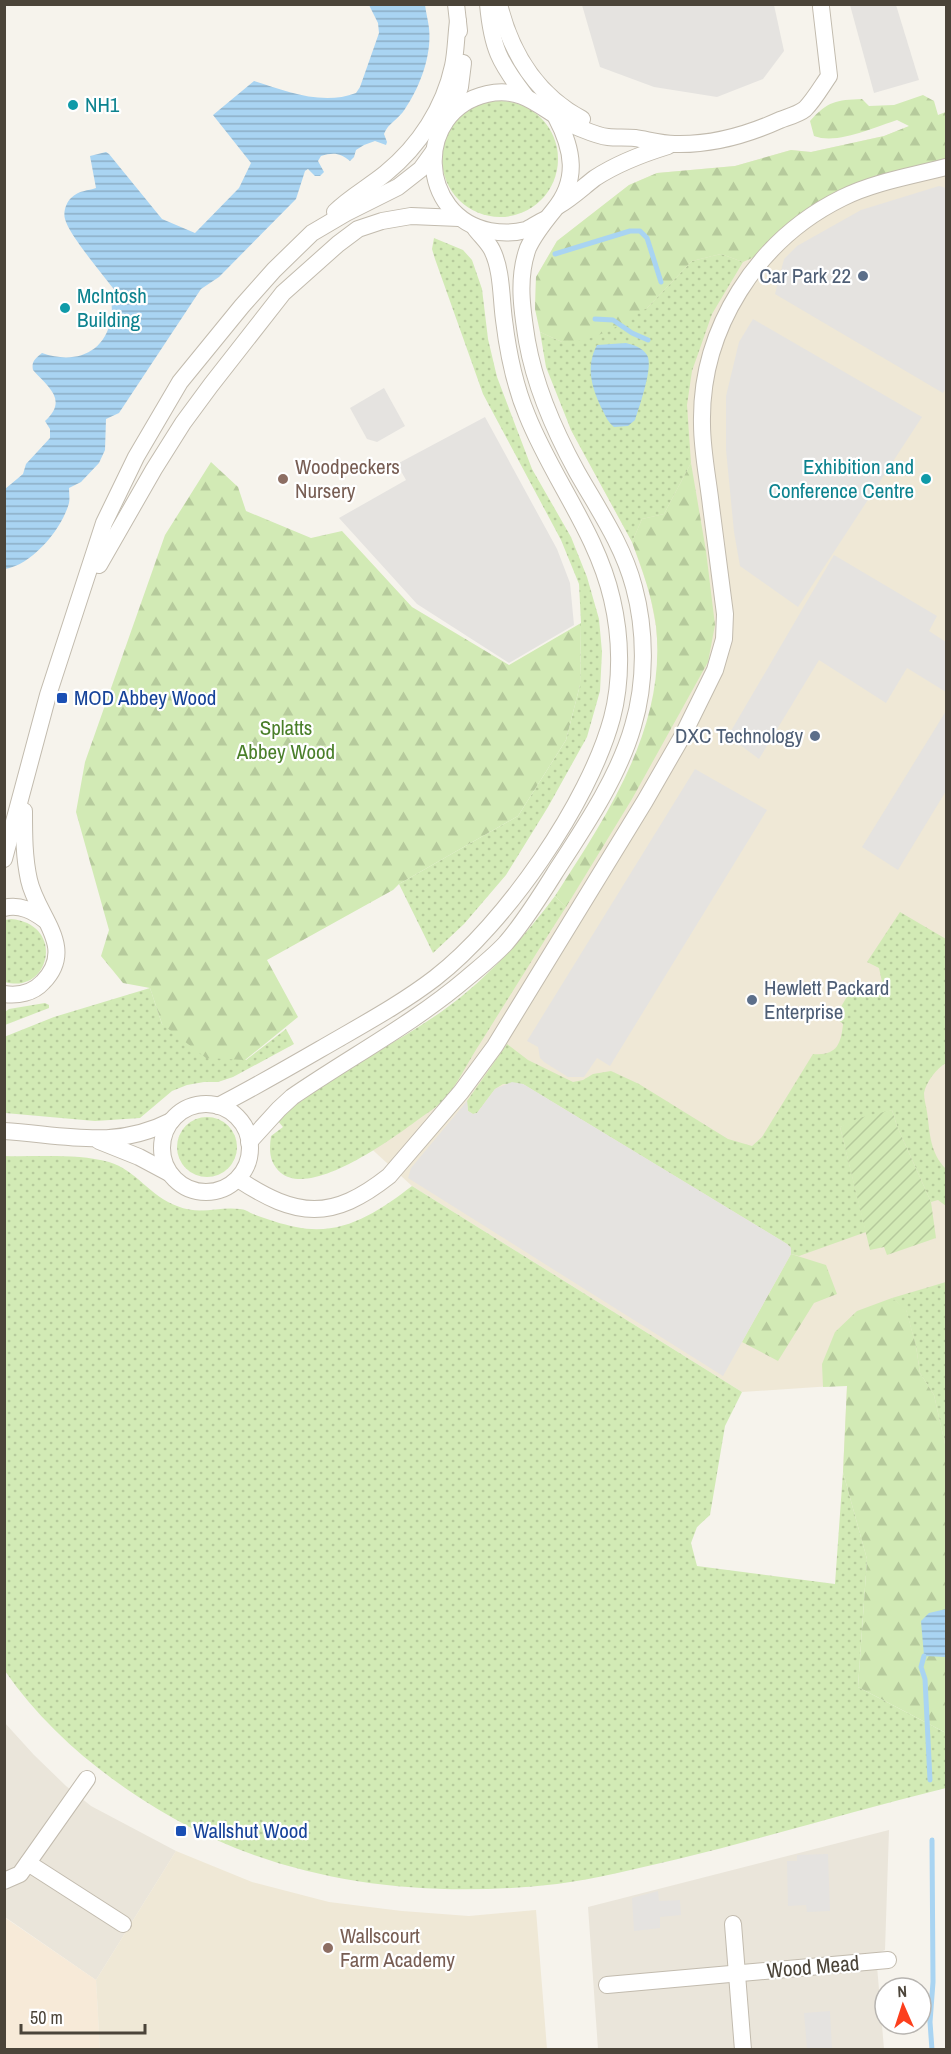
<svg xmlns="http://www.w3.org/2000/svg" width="951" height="2054" viewBox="0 0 951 2054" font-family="'Archivo Narrow',sans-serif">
  <defs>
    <pattern id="grass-dots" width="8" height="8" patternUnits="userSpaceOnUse" patternTransform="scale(1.5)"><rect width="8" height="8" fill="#d2eab5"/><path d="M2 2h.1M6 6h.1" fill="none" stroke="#b6ca9c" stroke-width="1.8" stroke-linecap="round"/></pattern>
    <pattern id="forest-firs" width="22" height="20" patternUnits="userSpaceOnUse" patternTransform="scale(1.5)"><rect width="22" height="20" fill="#d2eab5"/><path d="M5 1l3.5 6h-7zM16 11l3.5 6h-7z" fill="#b6ca9c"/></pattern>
    <pattern id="garden-furrows" width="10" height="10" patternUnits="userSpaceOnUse" patternTransform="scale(1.5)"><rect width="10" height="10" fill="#d2eab5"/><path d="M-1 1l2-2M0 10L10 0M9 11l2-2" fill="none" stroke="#b6ca9c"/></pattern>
    <pattern id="water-rules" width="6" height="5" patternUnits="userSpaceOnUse" patternTransform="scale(1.5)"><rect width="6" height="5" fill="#a9d4f2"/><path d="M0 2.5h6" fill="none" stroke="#8caec5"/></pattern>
  </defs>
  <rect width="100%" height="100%" fill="#f6f3ec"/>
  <!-- residential -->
  <g fill="#eae5da">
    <path d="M4,1722l30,33 32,31 25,20 85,45 -80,129 -91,-63z"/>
    <path d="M889,1830l-4,120 -9,4 8,95h-286l-10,-142z"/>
  </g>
  <!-- commercial -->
  <path fill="#f7ead8" d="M4,1917l92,63 4,69h-95z"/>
  <!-- education -->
  <g fill="#efe8d6">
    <path d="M946,112v1621l-79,-174 -24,-87 4,-87 -105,7 -330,-206 -60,-55 168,-172 80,-119 63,-123 -7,-91 -7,-36 -17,-48 -61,-112 -36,-121 1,-32 21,-36 72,-56 28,-12 78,-7 56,-16 20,2 73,-16z"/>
    <path d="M176,1851l76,31 77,20 73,9 67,5 67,-6 11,139h-447l-4,-69z"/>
  </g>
  <!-- grass -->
  <g fill="url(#grass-dots)">
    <circle cx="500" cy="159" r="58"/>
    <path d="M434,238l29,12 9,10 10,29 6,50 9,38 35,92 39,68 16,40 12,42 3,33 -2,39 -13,46 -39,70 -42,68 -42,49 -31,29 -34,-69 119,-68 48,-76 14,-55 1,-62 -2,-39 -18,-44 -78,-146 -48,-135 -3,-10z"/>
    <path d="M721,254l22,8 -31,52 -20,57 -5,34 4,58 -27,51 -22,5 -10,23 -61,-112 -25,-63 -6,-35 22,10 85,-34 45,-47z"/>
    <path d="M555,896l11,11c-29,45 -57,90 -85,135 -11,16 -25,45 -37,58 -7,7 -17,13 -25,19 -26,19 -107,79 -138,54 -12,-10 -12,-23 -10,-37l12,-9 -6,-7c50,-42 110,-71 164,-108 45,-32 81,-72 114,-116z"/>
    <path d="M900,912l46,27v124c-9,5 -20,19 -22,30 0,6 2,13 3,19 3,22 3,41 19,57v37l-8,-6 -7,2 -34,-76 -5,-16 -52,17 26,105 -67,24 -8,-2v-6l-4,-4 -264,-160h-20l-8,5 -18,24 -4,1 -5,-3 -1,-10 40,-57 21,16 45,22 10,-2 10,-6 18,-3 28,13 89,55 24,7 10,-9 51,-83c23,2 28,-9 30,-30l-8,-7 17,-29 19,1 4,-5 7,-2 -3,-14 -12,-6z"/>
    <path d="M11,919c55,5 39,76 -6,63v-62z"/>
    <path d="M150,988l12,36 84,36 40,-31 8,15 -61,33 -15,5h-14l-17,3 -15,6 -32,27 -45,3 -90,-8 -1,-76 50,-20z"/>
    <path d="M45,1003l4,2v3l-44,17v-13l4,-3z"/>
    <circle cx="207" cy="1147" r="30"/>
    <path d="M4,1156c34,1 72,-3 105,6 27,8 42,35 68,44 24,10 41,0 63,3 4,0 9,3 13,5 13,5 29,10 43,13 46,10 82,-15 116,-41l330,206 -17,34 -15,89 -13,12 -6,16 6,23 138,18 8,-112 24,87 -9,128 88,46v55c-89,22 -178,49 -268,71 -40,9 -81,20 -121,25 -131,15 -268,0 -384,-66 -65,-37 -125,-85 -168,-147z"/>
    <path d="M946,1282v183l-1,-21 -11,-49 -14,-22 -4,-27 -10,-36 -14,-12z"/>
  </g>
  <!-- forest -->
  <g fill="url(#forest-firs)">
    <path d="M923,95l11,6 4,14 8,-3v55l-76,19 -98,63 -29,13 -22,-8 -29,7 -45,47 -38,23 -24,9 -23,2 -22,-10 -5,-23 1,-32 21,-36 72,-56 28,-12 78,-7 56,-16 20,2 73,-16 25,-10 -12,-6c-22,7 -60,25 -83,16l-4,-15c18,-20 26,-21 52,-22l7,7 25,-1z"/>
    <path d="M211,462l27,25 8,24 65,27 31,-7 70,76 97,58 72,-42 -1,62 -14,55 -48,76 -119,68 -6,6 -126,70 31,57 -53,43 -39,-2 -44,-34 -12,-36 -27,-5 -22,-27 8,-26 -33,-118 9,-50 80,-227z"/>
    <path d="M691,463l15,88 9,74 -7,37 -76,137 -66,108 -11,-11c52,-81 112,-169 101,-270 -4,-30 -14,-57 -24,-84l10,-23 22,-5z"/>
    <path d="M791,1254l35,11 11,29 -23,9 -36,58 -36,-19z"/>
    <path d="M892,1298l14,11 10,37 4,27 14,22 11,49 1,289 -88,-46 9,-128 -24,-87 4,-86 -24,1 -1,-23 13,-32 22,-21z"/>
  </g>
  <!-- garden -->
  <path fill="url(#garden-furrows)" d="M892,1110l5,16 34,76 5,36 -49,17 -3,-8 -14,3 -30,-123 19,-9z"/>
  <!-- parking -->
  <g fill="#e5e3e0">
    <path d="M582,5h192l10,46 -21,28 -46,18 -63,-10 -54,-20z"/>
    <path d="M850,5h46l23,75 -45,13z"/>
    <path d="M939,186l7,2v200l-3,5 -168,-99 9,-35 13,-13 64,-36z"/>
    <path d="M753,319l169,98 -124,190 -58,-41 -6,-34 -8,-82v-54l13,-54z"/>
    <path d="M384,388l21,38 -28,16 -10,-3 -17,-31z"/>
    <path d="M485,417l72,132 13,34 4,42 -65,38 -92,-59 -78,-86 67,-38 -9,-16z"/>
    <path d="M834,555l103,61 -8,15 17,11v50l-39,-24 -21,35 -67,-43 -60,99 -31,-23z"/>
    <path d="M946,711v80l-48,79 -36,-23z"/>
    <path d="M695,769l72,41 -157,256 -13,-8 -13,19h-16l-24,-15 -4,-4 -2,-11 -11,-6z"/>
    <path d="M512,1082l11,2 264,160 4,4v6l-68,122 -315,-198 3,-10 56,-67 1,10 5,3 4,-1 18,-24z"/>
    <path d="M828,1854l2,57 -23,1 -1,-7 -18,1 -1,-45h10v-6z"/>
    <path d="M658,1891l1,10 21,-1 1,15 -21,2v11l-26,3 -2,-33z"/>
    <path d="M830,2011l2,38h-25l-3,-36z"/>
  </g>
  <!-- water -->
  <g fill="url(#water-rules)">
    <path d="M369,5h56c1,8 3,15 4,23 3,27 -9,59 -24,81 -6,10 -17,14 -21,25l3,8 -1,3 -11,-4 -11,4 -8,5 -2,7 -4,4c-10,-8 -16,-9 -29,-5l-3,5 6,11 -4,4h-5l-7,-7 -3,2 -9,28 -77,78 -18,12 -82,124 -13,6 -1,31 -6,13 -18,19 -12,6c0,5 1,10 0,15 -7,26 -37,62 -64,66v-80l18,-15 3,-10 24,-26v-9l-5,-8c23,-21 4,-33 -12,-51 -2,-9 3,-12 9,-17 31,11 62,2 69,-34 3,-13 -3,-14 5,-27 -12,-16 -47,-57 -51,-73 -2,-7 1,-16 6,-21 8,-8 17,-7 25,-10l-6,-32 16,-4 3,2 53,65 33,14 44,-45 12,-25 -38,-48 41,-34c32,10 68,25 102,12l4,-6 19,-54 -1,-10z"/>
    <path d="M626,343c7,2 16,4 21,12 7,11 -8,52 -12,65l-7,6 -14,1c-6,-5 -8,-10 -11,-16 -11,-22 -18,-44 -6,-66z"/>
    <path d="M946,1609v48l-22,-1 -3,-35 8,-8z"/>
  </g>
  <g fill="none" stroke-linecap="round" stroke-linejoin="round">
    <!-- stream -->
    <g stroke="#a9d4f2" stroke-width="5">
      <path d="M555,254l75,-23h10l7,7 14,44"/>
      <path d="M595,319l18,1 19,13 16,7"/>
      <path d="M924,1656l-3,11 4,12 5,101"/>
      <path d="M932,1840l1,142 -3,40 2,28"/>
    </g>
    <!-- minor casing -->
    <g stroke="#c2bbae" stroke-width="18">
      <g id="minor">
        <path d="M456,4l3,27"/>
        <path d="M488,4c4,44 11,58 38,93"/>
        <path d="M499,4c12,49 38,91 83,115"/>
        <path d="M451,114l9,-27 3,-24"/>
        <path d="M558,206c15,-9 24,-18 37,-28 23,-15 47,-24 73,-32"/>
        <path d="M335,212c15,-15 34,-25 51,-39 33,-27 58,-65 67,-107 3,-14 3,-30 5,-45"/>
        <path d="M546,219c-7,3 -14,8 -20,11 -11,3 -25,3 -36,1 -72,-14 -77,-120 -3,-137 41,-9 57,20 90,33 10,4 21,9 31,10 8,1 18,0 27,1 13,2 27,6 40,6 37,1 72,-9 105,-24 8,-3 19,-6 25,-11 9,-9 17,-23 24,-33l-8,-69"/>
        <path d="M99,565l55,-96 29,-46 28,-38 72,-92 55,-49 20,-15 24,-8 29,-5 48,2"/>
        <path d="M4,859l44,-164 56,-172 32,-66 44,-75 62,-76 32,-36 38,-37 34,-20 52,-26 23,-18 13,-18"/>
        <path d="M4,908c16,-4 29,3 41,12"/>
        <path d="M4,994c14,2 29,-1 39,-12 34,-35 -6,-65 -14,-102 -5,-23 -5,-45 -5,-69"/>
        <circle cx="206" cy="1148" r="44"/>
        <path d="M218,1106c41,-21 80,-44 120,-67 33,-19 67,-38 97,-61 70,-54 154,-175 177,-260 10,-38 9,-81 0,-119 -15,-66 -60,-121 -85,-184 -13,-31 -19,-62 -23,-95 -3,-22 -2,-50 -12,-70 -4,-8 -12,-15 -17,-22"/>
        <path d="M4,1131c61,4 111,19 167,-10"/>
        <path d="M99,1141l40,16 30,16"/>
        <path d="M249,1142l30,-33 13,-12c58,-40 121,-73 175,-119 13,-11 27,-22 39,-35 19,-22 35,-48 50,-72 28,-43 63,-95 77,-145 13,-43 13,-95 1,-139 -11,-42 -36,-78 -57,-115 -22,-40 -42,-86 -50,-131 -5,-31 -10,-63 1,-93 6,-13 17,-27 26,-38 25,-30 19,-61 2,-93"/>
        <path d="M238,1179c59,39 94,42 151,-3l72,-84 34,-46 150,-245 38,-66 32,-65 9,-31 1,-25c-5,-36 -9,-72 -14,-108 -3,-27 -9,-55 -9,-82 -2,-95 55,-184 140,-226 32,-16 70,-22 104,-31"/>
        <path d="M28,1863l95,61"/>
        <path d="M4,1881l16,-7 67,-95"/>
        <path d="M733,1924l10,126"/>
        <path d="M607,1985l281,-25"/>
      </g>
    </g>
    <!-- minor -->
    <use href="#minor" stroke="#fff" stroke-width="16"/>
  </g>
  <!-- markers -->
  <g fill="#0f9aa8" stroke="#fff" stroke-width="2">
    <circle cx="73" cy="105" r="6"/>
    <circle cx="65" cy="308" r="6"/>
    <circle cx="926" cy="479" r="6"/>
  </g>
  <g fill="#5c6f8a" stroke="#fff" stroke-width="2">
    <circle cx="863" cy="276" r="6"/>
    <circle cx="815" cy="736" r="6"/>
    <circle cx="752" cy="1000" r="6"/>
  </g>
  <g fill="#8d6e63" stroke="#fff" stroke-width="2">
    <circle cx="283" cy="479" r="6"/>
    <circle cx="328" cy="1948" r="6"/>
  </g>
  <g fill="#1a4fb4" stroke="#fff" stroke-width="2">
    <rect x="56" y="692" width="12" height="12" rx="3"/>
    <rect x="175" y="1825" width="12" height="12" rx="3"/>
  </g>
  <g text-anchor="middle" stroke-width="4.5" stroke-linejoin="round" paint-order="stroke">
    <!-- culture labels -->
    <g font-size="21" fill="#0d838f" stroke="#fff" text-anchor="start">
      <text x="85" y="112">NH1</text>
      <text x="77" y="303">McIntosh<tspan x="77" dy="24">Building</tspan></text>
      <text x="914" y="474" text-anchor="end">Exhibition and<tspan x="914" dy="24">Conference Centre</tspan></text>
    </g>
    <!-- service labels -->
    <g font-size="21" fill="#4e5e75" stroke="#fff" text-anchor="end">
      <text x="851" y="283">Car Park 22</text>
      <text x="803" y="743">DXC Technology</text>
      <text x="764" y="995" text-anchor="start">Hewlett Packard<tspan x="764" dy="24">Enterprise</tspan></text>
    </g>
    <!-- education labels -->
    <g font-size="21" fill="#785e54" stroke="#fff" text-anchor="start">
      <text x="295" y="474">Woodpeckers<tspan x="295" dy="24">Nursery</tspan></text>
      <text x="340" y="1943">Wallscourt<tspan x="340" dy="24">Farm Academy</tspan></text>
    </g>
    <!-- transit labels -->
    <g font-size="21" fill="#164399" stroke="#fff" text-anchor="start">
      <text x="74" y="705">MOD Abbey Wood</text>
      <text x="193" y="1838">Wallshut Wood</text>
    </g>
    <!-- park labels -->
    <g font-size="21" fill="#4a7f2a" stroke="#fff">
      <text x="286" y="735">Splatts<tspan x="286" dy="24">Abbey Wood</tspan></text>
    </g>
    <!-- street labels -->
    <g font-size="21" fill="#4b4439" stroke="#fff">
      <text transform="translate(813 1967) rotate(-5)" y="7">Wood Mead</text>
    </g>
  </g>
  <!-- border -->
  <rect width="951" height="2054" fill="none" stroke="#4b4439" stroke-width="12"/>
  <!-- north arrow -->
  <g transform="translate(903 2006) rotate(357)"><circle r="28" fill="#ffffff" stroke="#b7b4b0" stroke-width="1.5"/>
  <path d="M0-4.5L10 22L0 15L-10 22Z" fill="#fc3f1d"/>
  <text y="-9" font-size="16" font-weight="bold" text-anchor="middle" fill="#4b4439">N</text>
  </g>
  <!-- scale -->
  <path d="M21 2024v9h124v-9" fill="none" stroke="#4b4439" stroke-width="3"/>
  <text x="30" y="2024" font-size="18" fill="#4b4439" stroke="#ffffff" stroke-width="4.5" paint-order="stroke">50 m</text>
</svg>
